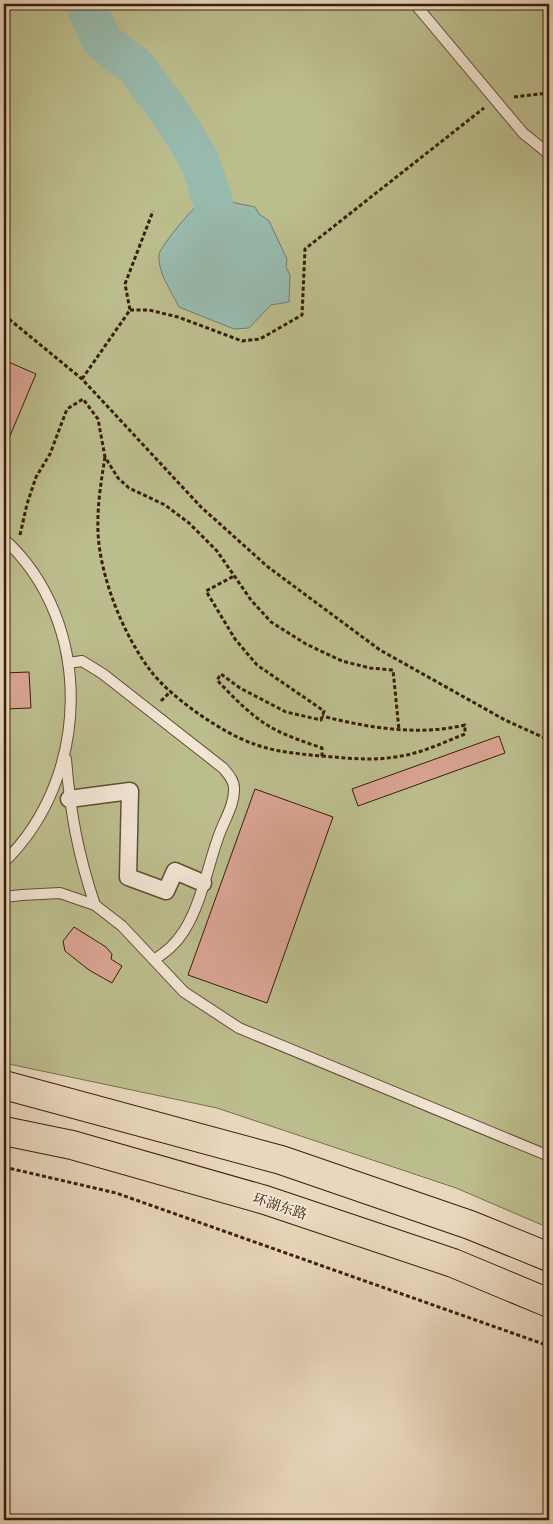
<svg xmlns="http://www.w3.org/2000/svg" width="553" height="1524" viewBox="0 0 553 1524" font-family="'IM FELL English','Noto Serif SC',serif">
  <rect width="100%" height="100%" fill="#e9d7bd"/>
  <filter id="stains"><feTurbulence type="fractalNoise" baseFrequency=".004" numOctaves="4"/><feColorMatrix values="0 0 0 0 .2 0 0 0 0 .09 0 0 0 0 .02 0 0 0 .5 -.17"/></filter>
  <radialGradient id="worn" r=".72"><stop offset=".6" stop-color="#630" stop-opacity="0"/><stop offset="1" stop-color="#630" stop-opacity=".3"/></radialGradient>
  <!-- green -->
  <path fill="#bcbd8d" stroke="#7a6e4c" d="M4,4h545v1224l-93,-40 -239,-80 -213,-45z"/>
  <!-- water -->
  <path fill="#98baad" stroke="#727c6c" d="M226,201l29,6 4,7 10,7 18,38 -1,8 4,8 -1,27 -18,3 -22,23 -15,1 -55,-22c-7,-15 -18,-29 -20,-46 0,0 0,-7 0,-7 2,-8 34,-47 41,-51 6,-3 19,-1 26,-2z"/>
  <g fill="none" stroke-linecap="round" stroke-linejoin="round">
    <!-- river -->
    <path stroke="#98baad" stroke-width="40" d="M85,4l17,37 34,26 37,50 27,44 13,41"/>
  </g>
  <!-- building -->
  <g fill="#d9a493" stroke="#391e0a">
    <path d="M4,360l32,14 -32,76z"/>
    <path d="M29,672l2,36 -27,1v-36z"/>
    <path d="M499,736l6,17 -147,53 -6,-17z"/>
    <path d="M255,789l78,28 -66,186 -79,-28z"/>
    <path d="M74,927l32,20 6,7 -1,5 11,7 -10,17 -23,-13 -24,-19 -2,-10z"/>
  </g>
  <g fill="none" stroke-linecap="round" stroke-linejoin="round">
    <!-- service casing -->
    <g stroke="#654c37" stroke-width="12">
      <g id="service">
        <path d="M415,4l108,129 26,21"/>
        <path d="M4,539c91,83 87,239 0,323"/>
        <path d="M68,663l14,-2 21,13 120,94c5,6 11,12 11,20 1,17 -11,34 -16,50 -11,31 -17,66 -34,93 -9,14 -17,20 -30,29"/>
        <path d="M66,759c4,52 12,96 29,146"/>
        <path d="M4,897l18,-2 38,-2 35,12 27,21 62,66 55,36 310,128"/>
      </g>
    </g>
    <!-- pedestrian casing -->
    <g stroke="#654c37" stroke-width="19">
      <path id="pedestrian" d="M69,799l61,-8 -2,86 38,14 9,-20 28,12"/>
    </g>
    <!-- primary casing -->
    <g stroke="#391e0a" stroke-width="30">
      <g id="primary">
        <path d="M4,1085l277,75 189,65 79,32"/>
        <path d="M4,1131l68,14 193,55 188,63 96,40"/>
      </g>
    </g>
    <!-- path -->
    <g stroke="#391e0a" stroke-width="3" stroke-dasharray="4 2.5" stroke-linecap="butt">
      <path d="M514,97l35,-4"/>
      <path d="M130,310h19l29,7 64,24 18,-2 42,-24 3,-66 179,-141"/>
      <path d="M4,315l78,64 119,128 67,60 112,83 125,70 44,20"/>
      <path d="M82,379l48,-69 -5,-26 28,-73"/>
      <path d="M105,457c-4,25 -8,49 -7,75 2,45 25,102 52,138 20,27 72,63 104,74 22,8 45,10 68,12v-8c-17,-6 -33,-11 -48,-19 -21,-11 -41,-32 -57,-49l4,-6 19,14 46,24 35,8 3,-9 -67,-46 -22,-26 -29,-48 28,-15"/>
      <path d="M20,535l7,-31 9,-27 14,-23 17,-45 16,-10 15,20 7,38 13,21 11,10 36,17 24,18 28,28 34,49 20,22 35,22 36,17 28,7 23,2 6,60"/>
      <path d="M161,701l10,-10"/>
      <path d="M322,756c24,2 49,5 73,1 25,-3 47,-14 70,-23v-9c-47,11 -96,3 -143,-9"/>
      <path d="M4,1167l112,26 433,153"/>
    </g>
    <!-- service -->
    <use href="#service" stroke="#f1e5d4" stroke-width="10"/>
    <!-- pedestrian -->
    <use href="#pedestrian" stroke="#f1e5d4" stroke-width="16"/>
    <!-- primary -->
    <use href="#primary" stroke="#e9d7bd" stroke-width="28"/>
  </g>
  <g text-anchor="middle" stroke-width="4" stroke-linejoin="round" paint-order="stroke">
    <!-- street labels -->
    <g font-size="14" fill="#391e0a" stroke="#f1e5d4">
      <text transform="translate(280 1206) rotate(18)" y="5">环湖东路</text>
    </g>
  </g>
  <!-- margin -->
  <rect width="553" height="1524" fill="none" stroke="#e9d7bd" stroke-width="20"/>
  <rect x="5" y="5" width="543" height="1514" fill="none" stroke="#391e0a" stroke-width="2.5"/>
  <rect x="10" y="10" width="533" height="1504" fill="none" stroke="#391e0a"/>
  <rect width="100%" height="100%" filter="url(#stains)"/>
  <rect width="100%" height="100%" fill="url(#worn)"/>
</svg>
